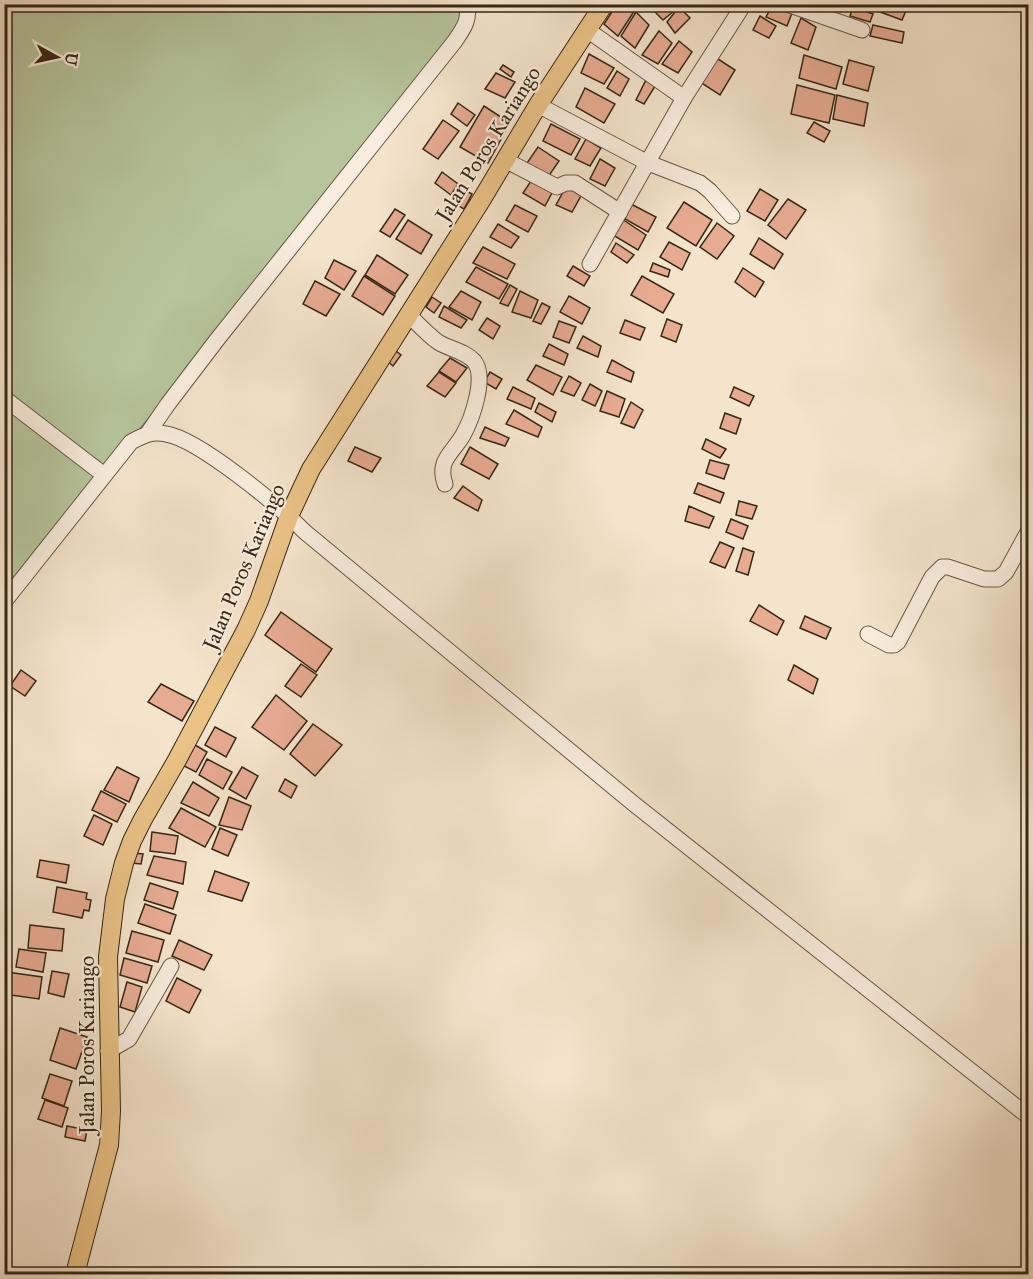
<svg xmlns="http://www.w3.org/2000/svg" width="1033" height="1279" viewBox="0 0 1033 1279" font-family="'IM FELL Great Primer',serif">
  <rect width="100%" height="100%" fill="#f4e4cc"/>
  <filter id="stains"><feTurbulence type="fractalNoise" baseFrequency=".00333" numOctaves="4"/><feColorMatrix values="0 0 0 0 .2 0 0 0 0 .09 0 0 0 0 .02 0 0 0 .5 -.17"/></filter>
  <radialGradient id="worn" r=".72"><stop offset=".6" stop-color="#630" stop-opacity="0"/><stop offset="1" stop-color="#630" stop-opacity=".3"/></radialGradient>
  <!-- green -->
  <path fill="#b6c59c" stroke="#767658" stroke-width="1.5" d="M5,5h463v11l-463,583z"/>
  <!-- building -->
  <g fill="#e7ab92" stroke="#362814" stroke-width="1.5">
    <path d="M617,4h7l9,9 -15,23 -14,-12z"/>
    <path d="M659,4h17l3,3 -16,13 -9,-9z"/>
    <path d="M773,4h5l14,9 -5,13 -21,-9z"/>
    <path d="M883,4h16l8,4 -5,12 -22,-8z"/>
    <path d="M679,7l11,11 -15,15 -8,-11z"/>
    <path d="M853,7l20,7 -3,8 -20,-6z"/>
    <path d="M636,12l13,13 -14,23 -14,-12z"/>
    <path d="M760,16l16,10 -7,12 -16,-8z"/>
    <path d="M801,18l15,9 -8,23 -17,-7z"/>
    <path d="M873,25l31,7 -2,11 -32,-7z"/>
    <path d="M659,31l13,12 -14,21 -16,-9z"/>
    <path d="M679,41l13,11 -14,21 -16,-9z"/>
    <path d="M589,54l25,14 -10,16 -23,-11z"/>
    <path d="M804,55l38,12 -6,22 -37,-11z"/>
    <path d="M715,57l20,13 -15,25 -20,-13z"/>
    <path d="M849,60l25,7 -6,24 -25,-7z"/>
    <path d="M503,65l11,7 -3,5 -11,-8z"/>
    <path d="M617,71l12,8 -9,17 -13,-8z"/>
    <path d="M496,73l19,9 -10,16 -20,-9z"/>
    <path d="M648,76l9,7 -13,21 -8,-4z"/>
    <path d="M797,85l38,10 -6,28 -38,-9z"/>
    <path d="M585,88l30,16 -11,19 -28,-16z"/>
    <path d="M837,95l31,8 -4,23 -31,-7z"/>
    <path d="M458,103l17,12 -8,11 -16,-12z"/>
    <path d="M484,106l26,17 -22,40 -28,-16z"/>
    <path d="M443,120l16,11 -21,28 -15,-10z"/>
    <path d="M814,122l16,9 -6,11 -17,-9z"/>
    <path d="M551,124l29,15 -9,16 -28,-14z"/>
    <path d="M586,139l15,9 -11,18 -15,-7z"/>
    <path d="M538,147l21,14 -11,16 -21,-14z"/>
    <path d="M600,159l15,9 -10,18 -15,-7z"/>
    <path d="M442,172l16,12 -7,11 -16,-12z"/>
    <path d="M533,178l21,11 -9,17 -22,-13z"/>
    <path d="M567,185l15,9 -10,18 -16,-7z"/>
    <path d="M463,189l9,5 -8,15 -9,-5z"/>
    <path d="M760,189l18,11 -13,21 -18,-10z"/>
    <path d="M788,199l18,11 -20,29 -18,-14z"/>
    <path d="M684,202l28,18 -16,26 -29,-18z"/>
    <path d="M631,204l25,13 -8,15 -23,-13z"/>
    <path d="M515,205l22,11 -9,16 -22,-12z"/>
    <path d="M395,209l10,6 -15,22 -10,-6z"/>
    <path d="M622,219l24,16 -8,15 -25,-15z"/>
    <path d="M408,220l24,15 -11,19 -25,-15z"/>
    <path d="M717,223l17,13 -17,23 -17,-12z"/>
    <path d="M498,224l21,13 -8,11 -21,-11z"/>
    <path d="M759,238l24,16 -9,15 -24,-15z"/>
    <path d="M669,242l21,11 -8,17 -22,-13z"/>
    <path d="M616,243l18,12 -7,8 -16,-11z"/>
    <path d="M483,247l32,17 -8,15 -34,-16z"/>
    <path d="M377,255l31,20 -13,19 -30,-19z"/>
    <path d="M334,260l22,11 -12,19 -19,-12z"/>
    <path d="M653,263l17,7 -2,7 -18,-6z"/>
    <path d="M573,266l17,10 -6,10 -17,-10z"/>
    <path d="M476,267l32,17 -9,15 -33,-17z"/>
    <path d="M743,268l21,14 -9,15 -20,-15z"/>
    <path d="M364,276l31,20 -12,19 -31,-19z"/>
    <path d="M642,276l32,18 -11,19 -32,-18z"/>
    <path d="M315,281l25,13 -14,22 -23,-12z"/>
    <path d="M510,285l7,4 -9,17 -8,-3z"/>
    <path d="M461,291l20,11 -9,18 -23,-13z"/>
    <path d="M520,291l18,9 -7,18 -19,-6z"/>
    <path d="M569,296l21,12 -8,16 -22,-12z"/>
    <path d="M432,297l9,6 -7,10 -8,-6z"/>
    <path d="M542,303l8,4 -9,17 -8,-3z"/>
    <path d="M444,306l23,14 -6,8 -22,-11z"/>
    <path d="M487,318l13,8 -7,13 -14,-9z"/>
    <path d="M667,319l15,6 -6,17 -15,-6z"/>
    <path d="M625,320l20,8 -5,12 -20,-7z"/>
    <path d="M559,321l17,6 -7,16 -16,-6z"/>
    <path d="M583,336l18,10 -3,11 -21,-9z"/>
    <path d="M549,344l19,10 -4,11 -21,-9z"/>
    <path d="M392,348l9,7 -8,11 -9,-8z"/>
    <path d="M450,358l17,10 -11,14 -17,-11z"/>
    <path d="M612,360l22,12 -3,10 -24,-10z"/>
    <path d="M536,365l26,12 -9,18 -26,-15z"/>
    <path d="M439,372l17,11 -11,14 -18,-11z"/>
    <path d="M490,372l12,7 -6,10 -12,-7z"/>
    <path d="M569,376l12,7 -7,13 -13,-5z"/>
    <path d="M590,384l12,7 -7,15 -13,-6z"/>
    <path d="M513,387l22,11 -4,11 -24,-10z"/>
    <path d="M734,387l20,9 -5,10 -19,-9z"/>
    <path d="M607,391l18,8 -6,18 -19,-6z"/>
    <path d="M631,402l12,8 -9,18 -13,-5z"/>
    <path d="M539,403l17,9 -4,10 -17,-10z"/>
    <path d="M514,410l28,17 -4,10 -32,-13z"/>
    <path d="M725,413l16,6 -5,15 -16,-6z"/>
    <path d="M485,427l24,11 -4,8 -25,-8z"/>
    <path d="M706,439l20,10 -6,9 -18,-9z"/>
    <path d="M355,447l26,11 -9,14 -24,-11z"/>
    <path d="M470,447l28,17 -9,15 -28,-15z"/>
    <path d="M710,460l19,5 -5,14 -18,-6z"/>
    <path d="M698,483l26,10 -4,10 -26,-10z"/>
    <path d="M463,486l19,14 -4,11 -24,-13z"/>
    <path d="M739,501l18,5 -5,13 -16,-4z"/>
    <path d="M689,506l25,11 -5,11 -24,-7z"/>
    <path d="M731,519l17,7 -5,13 -17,-7z"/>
    <path d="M720,542l14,6 -9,20 -15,-6z"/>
    <path d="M743,548l11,4 -6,23 -12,-4z"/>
    <path d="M759,605l25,16 -7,14 -27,-14z"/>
    <path d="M281,612l51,37 -16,23 -51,-37z"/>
    <path d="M805,616l26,12 -5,11 -26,-11z"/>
    <path d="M301,664l16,11 -16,22 -16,-11z"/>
    <path d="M794,665l24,14 -5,15 -25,-14z"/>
    <path d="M21,670l15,11 -11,15 -15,-10z"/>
    <path d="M161,684l33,17 -12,20 -34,-19z"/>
    <path d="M276,695l31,26 -23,29 -32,-23z"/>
    <path d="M313,724l29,21 -27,31 -25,-22z"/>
    <path d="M215,727l21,11 -10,19 -21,-12z"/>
    <path d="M195,745l12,7 -11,20 -12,-6z"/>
    <path d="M207,759l25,13 -9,17 -24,-14z"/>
    <path d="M117,767l22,11 -10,24 -25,-12z"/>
    <path d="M242,767l16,9 -12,23 -17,-10z"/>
    <path d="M285,779l12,7 -6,12 -12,-7z"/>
    <path d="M193,782l26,16 -10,18 -28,-13z"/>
    <path d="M101,791l25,13 -9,18 -25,-12z"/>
    <path d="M229,797l22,9 -9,24 -23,-5z"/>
    <path d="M181,808l35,19 -11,20 -36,-19z"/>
    <path d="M94,815l18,9 -9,21 -19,-9z"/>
    <path d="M220,828l17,7 -9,21 -16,-7z"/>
    <path d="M152,832l26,4 -3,18 -25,-3z"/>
    <path d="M134,853l9,1 -2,10 -9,-1z"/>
    <path d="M154,856l32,6 -3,22 -36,-9z"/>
    <path d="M40,860l29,5 -3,18 -29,-6z"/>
    <path d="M215,871l34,12 -7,18 -34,-10z"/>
    <path d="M150,883l28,9 -5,17 -29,-9z"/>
    <path d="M57,887l30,6 -1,6 5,1 -2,11 -5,-1 -2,8 -29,-6z"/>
    <path d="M145,904l31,11 -6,19 -32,-11z"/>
    <path d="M30,925l34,4 -2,22 -34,-3z"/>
    <path d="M132,931l32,9 -6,22 -32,-9z"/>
    <path d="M179,940l33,15 -8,15 -32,-14z"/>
    <path d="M19,949l27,4 -3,19 -27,-5z"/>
    <path d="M124,958l28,8 -5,17 -27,-8z"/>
    <path d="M52,971l17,3 -5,23 -16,-4z"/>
    <path d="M7,972l35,5 -3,22 -35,-5z"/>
    <path d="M177,978l24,12 -12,23 -23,-12z"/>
    <path d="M127,982l15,5 -7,25 -15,-5z"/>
    <path d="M60,1028l27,9 -11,32 -26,-9z"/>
    <path d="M50,1074l22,7 -8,25 -22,-8z"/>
    <path d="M45,1100l23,8 -6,19 -24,-8z"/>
    <path d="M67,1126l20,4 -2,11 -20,-4z"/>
  </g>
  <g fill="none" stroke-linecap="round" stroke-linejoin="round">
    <!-- minor casing -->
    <g stroke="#665742" stroke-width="17">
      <g id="minor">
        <path d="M787,4l75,26"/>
        <path d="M586,29l98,69"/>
        <path d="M538,105l108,57 54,21 10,8 22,25"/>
        <path d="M505,160l52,27 9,-4h9l45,29"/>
        <path d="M590,264l94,-166 60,-94"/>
        <path d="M408,314c9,9 19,20 30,28 11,7 27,9 36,19 13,16 -2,58 -11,74 -11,19 -26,25 -18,49"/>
        <path d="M4,398l100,77"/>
        <path d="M148,433l20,-29 48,-63 239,-300c8,-12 16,-22 11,-37"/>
        <path d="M4,602l127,-160c13,-7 21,-11 35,-8 33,5 114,73 139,98l329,272 394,312"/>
        <path d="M868,634l21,11h5l4,-3 34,-65 10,-10h6l36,12h14l8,-7 22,-40"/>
        <path d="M108,1051l21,-12 42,-73"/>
      </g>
    </g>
    <!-- major casing -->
    <g stroke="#362814" stroke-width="20">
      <path id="major" d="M75,1274l34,-129 2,-34 -3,-154 7,-58 9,-36 8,-22 11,-22 34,-59 69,-130 13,-29 30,-85 22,-47 171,-270 56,-94 66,-101"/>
    </g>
    <!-- minor -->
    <use href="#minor" stroke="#f8edde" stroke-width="15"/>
    <!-- major -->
    <use href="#major" stroke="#eac286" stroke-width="18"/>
  </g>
  <g text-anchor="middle" stroke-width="4.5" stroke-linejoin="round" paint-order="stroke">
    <!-- street labels -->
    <g font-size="21" fill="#362814" stroke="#f8edde">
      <text transform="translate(488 144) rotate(-58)" y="7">Jalan Poros Kariango</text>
      <text transform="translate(244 567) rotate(-67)" y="7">Jalan Poros Kariango</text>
      <text transform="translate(87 1045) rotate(-90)" y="7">Jalan Poros Kariango</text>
    </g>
  </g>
  <!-- margin -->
  <rect width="1033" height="1279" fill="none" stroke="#f4e4cc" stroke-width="24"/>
  <rect x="6" y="6" width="1021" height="1267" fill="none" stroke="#362814" stroke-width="3"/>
  <rect x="12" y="12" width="1009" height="1255" fill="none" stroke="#362814" stroke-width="1.5"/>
  <!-- north arrow -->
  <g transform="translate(57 57) rotate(98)" stroke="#f8edde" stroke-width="4.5" paint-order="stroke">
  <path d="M0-4.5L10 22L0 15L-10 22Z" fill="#362814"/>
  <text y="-9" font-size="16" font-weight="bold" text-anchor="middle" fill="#362814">U</text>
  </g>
  <rect width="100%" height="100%" filter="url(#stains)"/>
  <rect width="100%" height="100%" fill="url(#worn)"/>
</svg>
